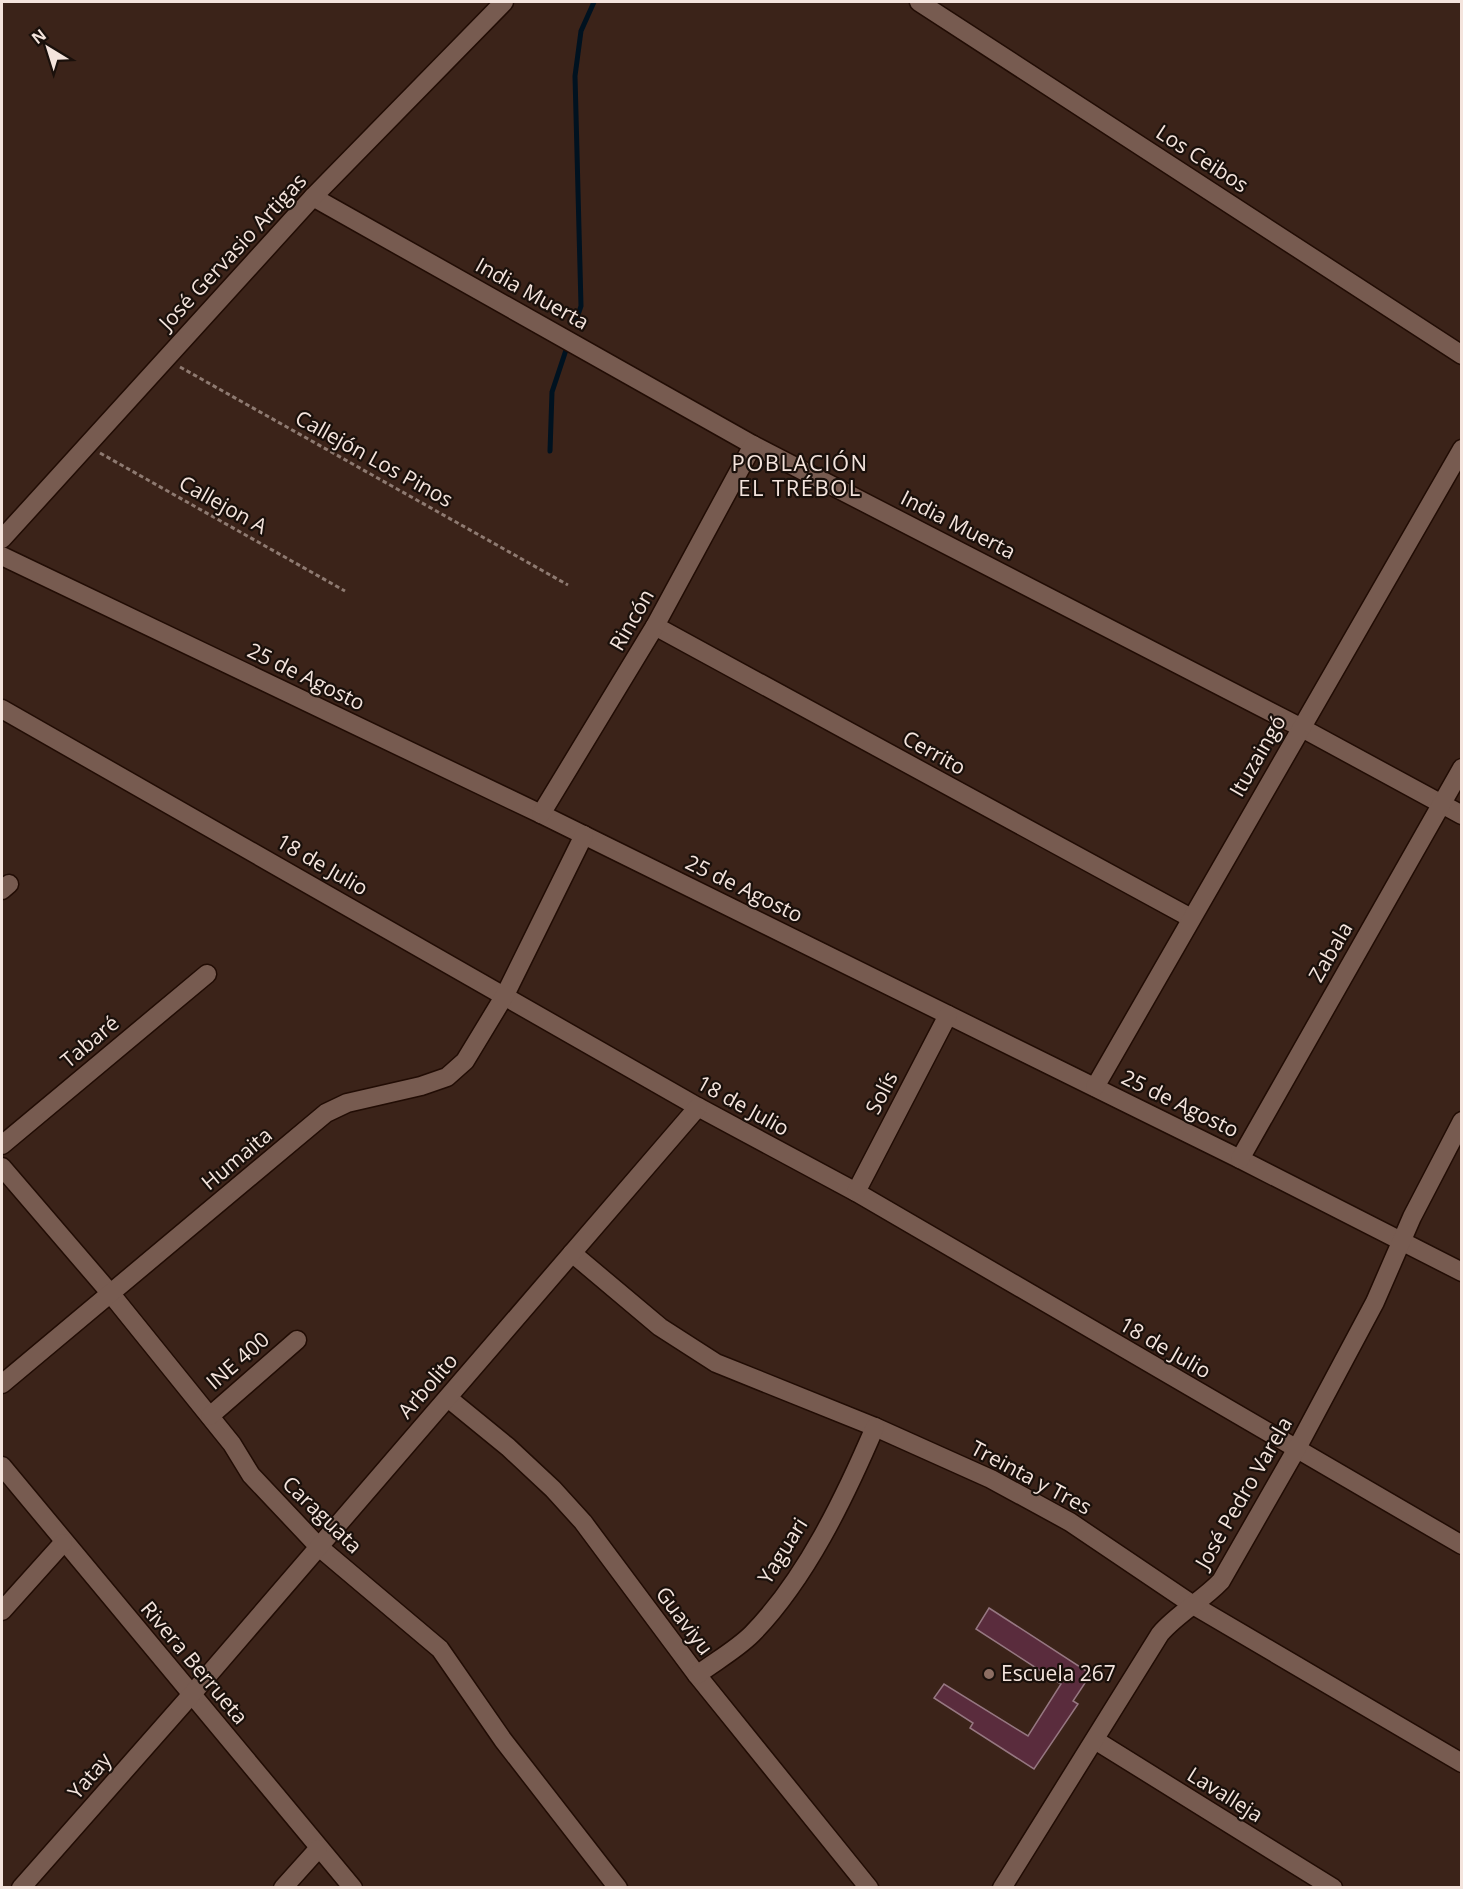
<svg xmlns="http://www.w3.org/2000/svg" width="1463" height="1889" viewBox="0 0 1463 1889" font-family="'Open Sans',sans-serif">
  <rect width="100%" height="100%" fill="#3b2319"/>
  <g fill="none" stroke-linecap="round" stroke-linejoin="round">
    <!-- stream -->
    <g stroke="#001220" stroke-width="5">
      <path d="M575,324l6,-18 -6,-230 6,-45 13,-29"/>
      <path d="M550,451l2,-59 14,-42"/>
    </g>
  </g>
  <!-- building -->
  <path fill="#5a2c3d" stroke="#967781" stroke-width="1.5" d="M989,1608l102,66 -18,27 5,3 -44,65 -64,-41 3,-5 -39,-25 10,-14 84,52 33,-52 -85,-55z"/>
  <g fill="none" stroke-linecap="round" stroke-linejoin="round">
    <!-- minor casing -->
    <g stroke="#210c04" stroke-width="21">
      <g id="minor">
        <path d="M919,2l543,353"/>
        <path d="M313,197l440,248 547,282 162,88"/>
        <path d="M2,539l311,-342 191,-195"/>
        <path d="M2,556l539,258 699,345 222,113"/>
        <path d="M655,626l536,292"/>
        <path d="M2,709l696,398 158,85 606,353"/>
        <path d="M541,814l114,-188 98,-181"/>
        <path d="M2,890l7,-6"/>
        <path d="M1095,1087l367,-638"/>
        <path d="M2,1145l205,-171"/>
        <path d="M1240,1159l222,-391"/>
        <path d="M2,1167l109,127 121,150 19,31 68,72 121,102 63,91 115,148"/>
        <path d="M856,1192l92,-177"/>
        <path d="M572,1253l88,74 56,36 159,64 116,52 79,43 123,83 269,158"/>
        <path d="M2,1384l324,-271 21,-10 74,-17 26,-9 18,-16 40,-66 79,-160"/>
        <path d="M448,1398l60,49 45,42 30,33 114,153 172,213"/>
        <path d="M210,1416l87,-76"/>
        <path d="M2,1466l351,422"/>
        <path d="M2,1611l61,-68"/>
        <path d="M697,1675c17,-13 39,-25 55,-41 54,-55 93,-137 123,-207"/>
        <path d="M1095,1740l238,148"/>
        <path d="M21,1888l171,-194 506,-587"/>
        <path d="M283,1888l35,-39"/>
        <path d="M1002,1888l158,-254c18,-21 42,-33 61,-53l75,-131 79,-148 37,-85 50,-96"/>
      </g>
    </g>
    <!-- path -->
    <g stroke="#8e7a71" stroke-width="3" stroke-dasharray="4.5 3" stroke-linecap="butt">
      <path d="M180,367l388,218"/>
      <path d="M100,453l245,138"/>
    </g>
    <!-- minor -->
    <use href="#minor" stroke="#775b50" stroke-width="18"/>
  </g>
  <!-- markers -->
  <circle fill="#8d6e63" stroke="#1a100b" stroke-width="2" cx="989" cy="1674" r="6"/>
  <g text-anchor="middle" stroke-width="4.5" stroke-linejoin="round" paint-order="stroke">
    <!-- street labels -->
    <g font-size="21" fill="#f4e4dd" stroke="#1a100b">
      <text transform="translate(1202 159) rotate(33)" y="7">Los Ceibos</text>
      <text transform="translate(233 252) rotate(-47)" y="7">José Gervasio Artigas</text>
      <text transform="translate(532 294) rotate(29)" y="7">India Muerta</text>
      <text transform="translate(374 459) rotate(29)" y="7">Callejón Los Pinos</text>
      <text transform="translate(223 505) rotate(29)" y="7">Callejon A</text>
      <text transform="translate(958 525) rotate(27)" y="7">India Muerta</text>
      <text transform="translate(632 620) rotate(-60)" y="7">Rincón</text>
      <text transform="translate(306 677) rotate(26)" y="7">25 de Agosto</text>
      <text transform="translate(934 753) rotate(29)" y="7">Cerrito</text>
      <text transform="translate(1258 756) rotate(-60)" y="7">Ituzaingó</text>
      <text transform="translate(322 865) rotate(30)" y="7">18 de Julio</text>
      <text transform="translate(744 889) rotate(26)" y="7">25 de Agosto</text>
      <text transform="translate(1331 952) rotate(-60)" y="7">Zabala</text>
      <text transform="translate(90 1042) rotate(-40)" y="7">Tabaré</text>
      <text transform="translate(882 1093) rotate(-63)" y="7">Solís</text>
      <text transform="translate(1180 1104) rotate(26)" y="7">25 de Agosto</text>
      <text transform="translate(743 1106) rotate(29)" y="7">18 de Julio</text>
      <text transform="translate(237 1159) rotate(-40)" y="7">Humaita</text>
      <text transform="translate(1165 1348) rotate(30)" y="7">18 de Julio</text>
      <text transform="translate(238 1361) rotate(-41)" y="7">INE 400</text>
      <text transform="translate(428 1386) rotate(-49)" y="7">Arbolito</text>
      <text transform="translate(1031 1478) rotate(28)" y="7">Treinta y Tres</text>
      <text transform="translate(1244 1493) rotate(-60)" y="7">José Pedro Varela</text>
      <text transform="translate(322 1515) rotate(44)" y="7">Caraguata</text>
      <text transform="translate(783 1551) rotate(-58)" y="7">Yaguari</text>
      <text transform="translate(684 1621) rotate(53)" y="7">Guaviyu</text>
      <text transform="translate(194 1663) rotate(50)" y="7">Rivera Berrueta</text>
      <text transform="translate(90 1776) rotate(-49)" y="7">Yatay</text>
      <text transform="translate(1225 1795) rotate(32)" y="7">Lavalleja</text>
    </g>
    <!-- poi labels -->
    <g font-size="21" fill="#f4e4dd" stroke="#1a100b" text-anchor="start">
      <text x="1001" y="1681">Escuela 267</text>
    </g>
    <!-- neighbourhood labels -->
    <g font-size="22" letter-spacing="1.5" fill="#f4e4dd" stroke="#1a100b">
      <text x="800" y="471">POBLACIÓN<tspan x="800" dy="25">EL TRÉBOL</tspan></text>
    </g>
  </g>
  <!-- border -->
  <rect width="1463" height="1889" fill="none" stroke="#f4e4dd" stroke-width="6"/>
  <!-- north arrow -->
  <g transform="translate(48 48) rotate(322)" stroke="#1a100b" stroke-width="4.5" paint-order="stroke">
  <path d="M0-4.5L10 22L0 15L-10 22Z" fill="#f4e4dd"/>
  <text y="-9" font-size="16" font-weight="bold" text-anchor="middle" fill="#f4e4dd">N</text>
  </g>
</svg>
